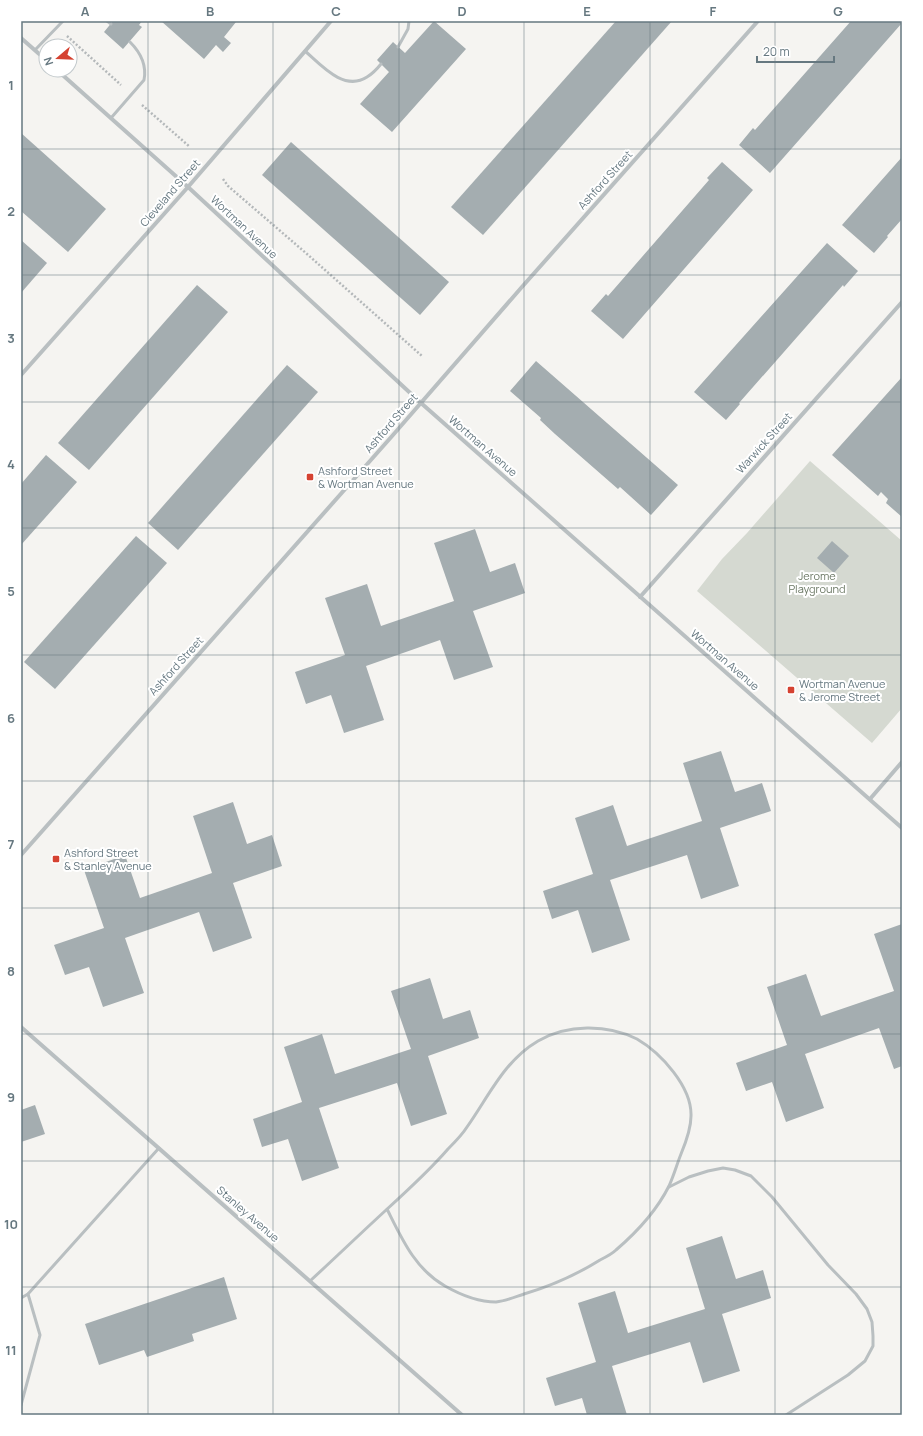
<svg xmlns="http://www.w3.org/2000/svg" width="923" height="1436" viewBox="0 0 923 1436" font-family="Manrope,sans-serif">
  <rect width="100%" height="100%" fill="#f5f4f1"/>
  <!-- green -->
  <path fill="#d5d9d1" d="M810,461l92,80v167l-30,35 -175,-152 25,-32 25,-26z"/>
  <!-- building -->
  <g fill="#a4adb0">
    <path d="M113,21h29l-3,4 3,2 -19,22 -19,-17z"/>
    <path d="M161,21h74l1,1 -12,15 7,6 -8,9 -7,-7 -12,14z"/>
    <path d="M434,21l32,28 -74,83 -32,-28 29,-32 -12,-12 16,-18 12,11z"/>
    <path d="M616,21h56l-189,214 -32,-28z"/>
    <path d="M851,21h48l3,2 -132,150 -31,-28 14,-17 2,2z"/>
    <path d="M21,133l85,76 -38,43 -47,-41z"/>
    <path d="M291,142l158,140 -29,33 -158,-140z"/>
    <path d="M902,157v62l-15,17 1,1 -14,16 -32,-28z"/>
    <path d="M722,162l31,28 -130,149 -32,-28 15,-17 2,2 101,-116 -2,-2z"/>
    <path d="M21,240l26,23 -26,30z"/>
    <path d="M827,243l31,28 -14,16 -1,-2 -45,51 -59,67 1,1 -14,16 -32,-28z"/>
    <path d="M197,285l31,27 -139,158 -31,-27z"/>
    <path d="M536,361l142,124 -27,30 -31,-28 -2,2 -63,-55 -15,-14 1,-2 -31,-27z"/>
    <path d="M287,365l31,27 -140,158 -30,-27z"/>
    <path d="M902,377v140l-16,-14 2,-4 -7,-7 -3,4 -46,-41z"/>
    <path d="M46,455l31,27 -56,63v-61z"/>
    <path d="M475,529l15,43 25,-9 10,30 -52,18 20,56 -39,13 -14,-40 -74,26 18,54 -40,13 -13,-38 -25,9 -11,-32 50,-17 -20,-57 42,-14 14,42 73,-25 -20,-58z"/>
    <path d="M136,536l31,27 -112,126 -31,-27z"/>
    <path d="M832,541l17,15 -15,17 -17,-15z"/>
    <path d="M721,751l14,41 27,-9 9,28 -51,17 19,58 -38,13 -14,-44 -77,25 20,60 -38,13 -14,-43 -26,9 -9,-28 50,-17 -18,-56 38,-13 14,41 75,-25 -19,-58z"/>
    <path d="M233,802l14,42 25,-9 10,31 -49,17 19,55 -39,14 -14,-40 -74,26 19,55 -41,14 -14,-40 -24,8 -11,-30 50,-17 -20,-58 41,-15 15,43 72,-25 -19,-57z"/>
    <path d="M902,924v142l-8,3 -15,-41 -74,26 19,54 -38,14 -14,-40 -26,9 -10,-28 51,-18 -20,-58 39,-13 15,42 73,-25 -20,-57z"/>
    <path d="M430,978l13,41 27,-9 9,28 -51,18 19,58 -36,12 -14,-43 -78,25 20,60 -37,13 -14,-42 -26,8 -9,-28 49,-17 -18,-55 38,-13 13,40 76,-25 -20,-58z"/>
    <path d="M35,1105l10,29 -24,8v-32z"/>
    <path d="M722,1236l14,43 27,-9 8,28 -49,16 18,57 -37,12 -13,-41 -78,24 15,49h-40l-5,-17 -27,8 -9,-28 50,-16 -18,-59 37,-12 13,42 77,-24 -19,-61z"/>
    <path d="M224,1277l13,42 -45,15 2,7 -47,16 -3,-7 -45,15 -14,-41z"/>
  </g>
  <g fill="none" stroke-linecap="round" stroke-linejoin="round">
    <!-- path -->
    <g stroke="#b4b8ba" stroke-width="2.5" stroke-dasharray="2 2" stroke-linecap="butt">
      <path d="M67,36l54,49"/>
      <path d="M142,105l48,42"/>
      <path d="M223,179l5,7 79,68 115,102"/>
    </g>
    <!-- lane -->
    <g stroke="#b9bfc1" stroke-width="3">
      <path d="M107,21l4,3"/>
      <path d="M398,47l10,-18 1,-8"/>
      <path d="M35,50l28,-29"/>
      <path d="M305,51c16,14 39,41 62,26 5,-3 10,-8 14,-13"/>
      <path d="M111,118l33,-38c3,-15 -4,-28 -14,-38"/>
      <path d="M669,1187l20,-10 19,-6 15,-3 12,2 16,6 21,21 56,68 28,29 11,15 5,13 1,14v10l-8,15 -17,14 -62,40"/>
      <path d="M310,1281c25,-23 50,-47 75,-70 22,-20 44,-40 63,-62 7,-7 14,-14 19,-22 22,-31 37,-66 71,-86 29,-17 69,-17 99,-2 24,14 55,48 54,77 0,13 -5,26 -10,38 -4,10 -7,21 -12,32 -12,24 -32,46 -53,64 -4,4 -10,7 -16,10 -24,15 -49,26 -76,34 -9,3 -18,7 -28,8 -17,0 -37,-8 -51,-16 -30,-17 -43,-47 -58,-77"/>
      <path d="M21,1298l7,-4 131,-146"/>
      <path d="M21,1405l19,-70 -12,-41"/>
    </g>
    <!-- street -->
    <g stroke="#b9bfc1" stroke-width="4">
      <path d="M21,38l25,22"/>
      <path d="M57,70l131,117 233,216 481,425"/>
      <path d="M21,375l167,-188 143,-166"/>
      <path d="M640,597l262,-295"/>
      <path d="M870,799l32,-37"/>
      <path d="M21,855l372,-420 128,-147 237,-267"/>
      <path d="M21,1027l441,388"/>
    </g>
  </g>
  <!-- grid -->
  <path fill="none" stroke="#667880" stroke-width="1" stroke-opacity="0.55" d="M148,21v1394M273,21v1394M399,21v1394M524,21v1394M650,21v1394M775,21v1394M21,149h881M21,275h881M21,402h881M21,528h881M21,655h881M21,781h881M21,908h881M21,1034h881M21,1161h881M21,1287h881"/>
  <!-- markers -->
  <g fill="#d54231" stroke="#fff" stroke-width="1.5">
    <rect x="306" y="473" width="8" height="8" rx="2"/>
    <rect x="787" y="686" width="8" height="8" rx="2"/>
    <rect x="52" y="855" width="8" height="8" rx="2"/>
  </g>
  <g text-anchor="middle" stroke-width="4" stroke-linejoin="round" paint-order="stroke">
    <!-- street labels -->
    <g font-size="11" fill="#667880" stroke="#fff">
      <text transform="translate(605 180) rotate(-48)" y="4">Ashford Street</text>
      <text transform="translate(170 193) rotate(-49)" y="4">Cleveland Street</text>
      <text transform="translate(244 227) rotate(43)" y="4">Wortman Avenue</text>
      <text transform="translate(391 423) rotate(-49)" y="4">Ashford Street</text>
      <text transform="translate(764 443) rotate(-48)" y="4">Warwick Street</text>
      <text transform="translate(483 446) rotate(41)" y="4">Wortman Avenue</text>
      <text transform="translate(725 660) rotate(41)" y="4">Wortman Avenue</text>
      <text transform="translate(176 666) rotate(-48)" y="4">Ashford Street</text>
      <text transform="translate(248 1214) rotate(41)" y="4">Stanley Avenue</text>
    </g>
    <!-- poi labels -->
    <g font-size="11" fill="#667880" stroke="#fff" text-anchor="start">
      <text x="318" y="475">Ashford Street<tspan x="318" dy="13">&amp; Wortman Avenue</tspan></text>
      <text x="799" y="688">Wortman Avenue<tspan x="799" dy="13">&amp; Jerome Street</tspan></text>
      <text x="64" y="857">Ashford Street<tspan x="64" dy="13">&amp; Stanley Avenue</tspan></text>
    </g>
    <!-- park labels -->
    <g font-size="11" fill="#6b7864" stroke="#fff">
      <text x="817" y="580">Jerome<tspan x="817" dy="13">Playground</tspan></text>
    </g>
  </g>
  <!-- border -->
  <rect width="923" height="1436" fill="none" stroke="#ffffff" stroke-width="44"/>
  <!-- north arrow -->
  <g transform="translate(58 58) rotate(251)"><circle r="19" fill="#ffffff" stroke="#c2c9cc"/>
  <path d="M0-3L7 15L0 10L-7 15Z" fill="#d54231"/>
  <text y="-6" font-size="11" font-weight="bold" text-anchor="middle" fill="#667880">N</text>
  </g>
  <!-- scale -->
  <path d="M757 56v6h77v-6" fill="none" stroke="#667880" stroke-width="2"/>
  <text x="763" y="56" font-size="12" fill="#667880" stroke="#ffffff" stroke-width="3" paint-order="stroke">20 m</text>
  <rect x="22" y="22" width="879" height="1392" fill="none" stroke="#667880" stroke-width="1.5"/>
  <g font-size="13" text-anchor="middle" font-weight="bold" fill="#667880">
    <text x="85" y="16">A</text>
    <text x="210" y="16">B</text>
    <text x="336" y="16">C</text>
    <text x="462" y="16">D</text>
    <text x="587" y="16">E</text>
    <text x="713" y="16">F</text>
    <text x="838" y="16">G</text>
    <text x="11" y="90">1</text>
    <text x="11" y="216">2</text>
    <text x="11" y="343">3</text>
    <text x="11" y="469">4</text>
    <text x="11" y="596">5</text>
    <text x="11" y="723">6</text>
    <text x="11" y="849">7</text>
    <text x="11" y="976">8</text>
    <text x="11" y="1102">9</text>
    <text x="11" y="1229">10</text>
    <text x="11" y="1355">11</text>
  </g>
</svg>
